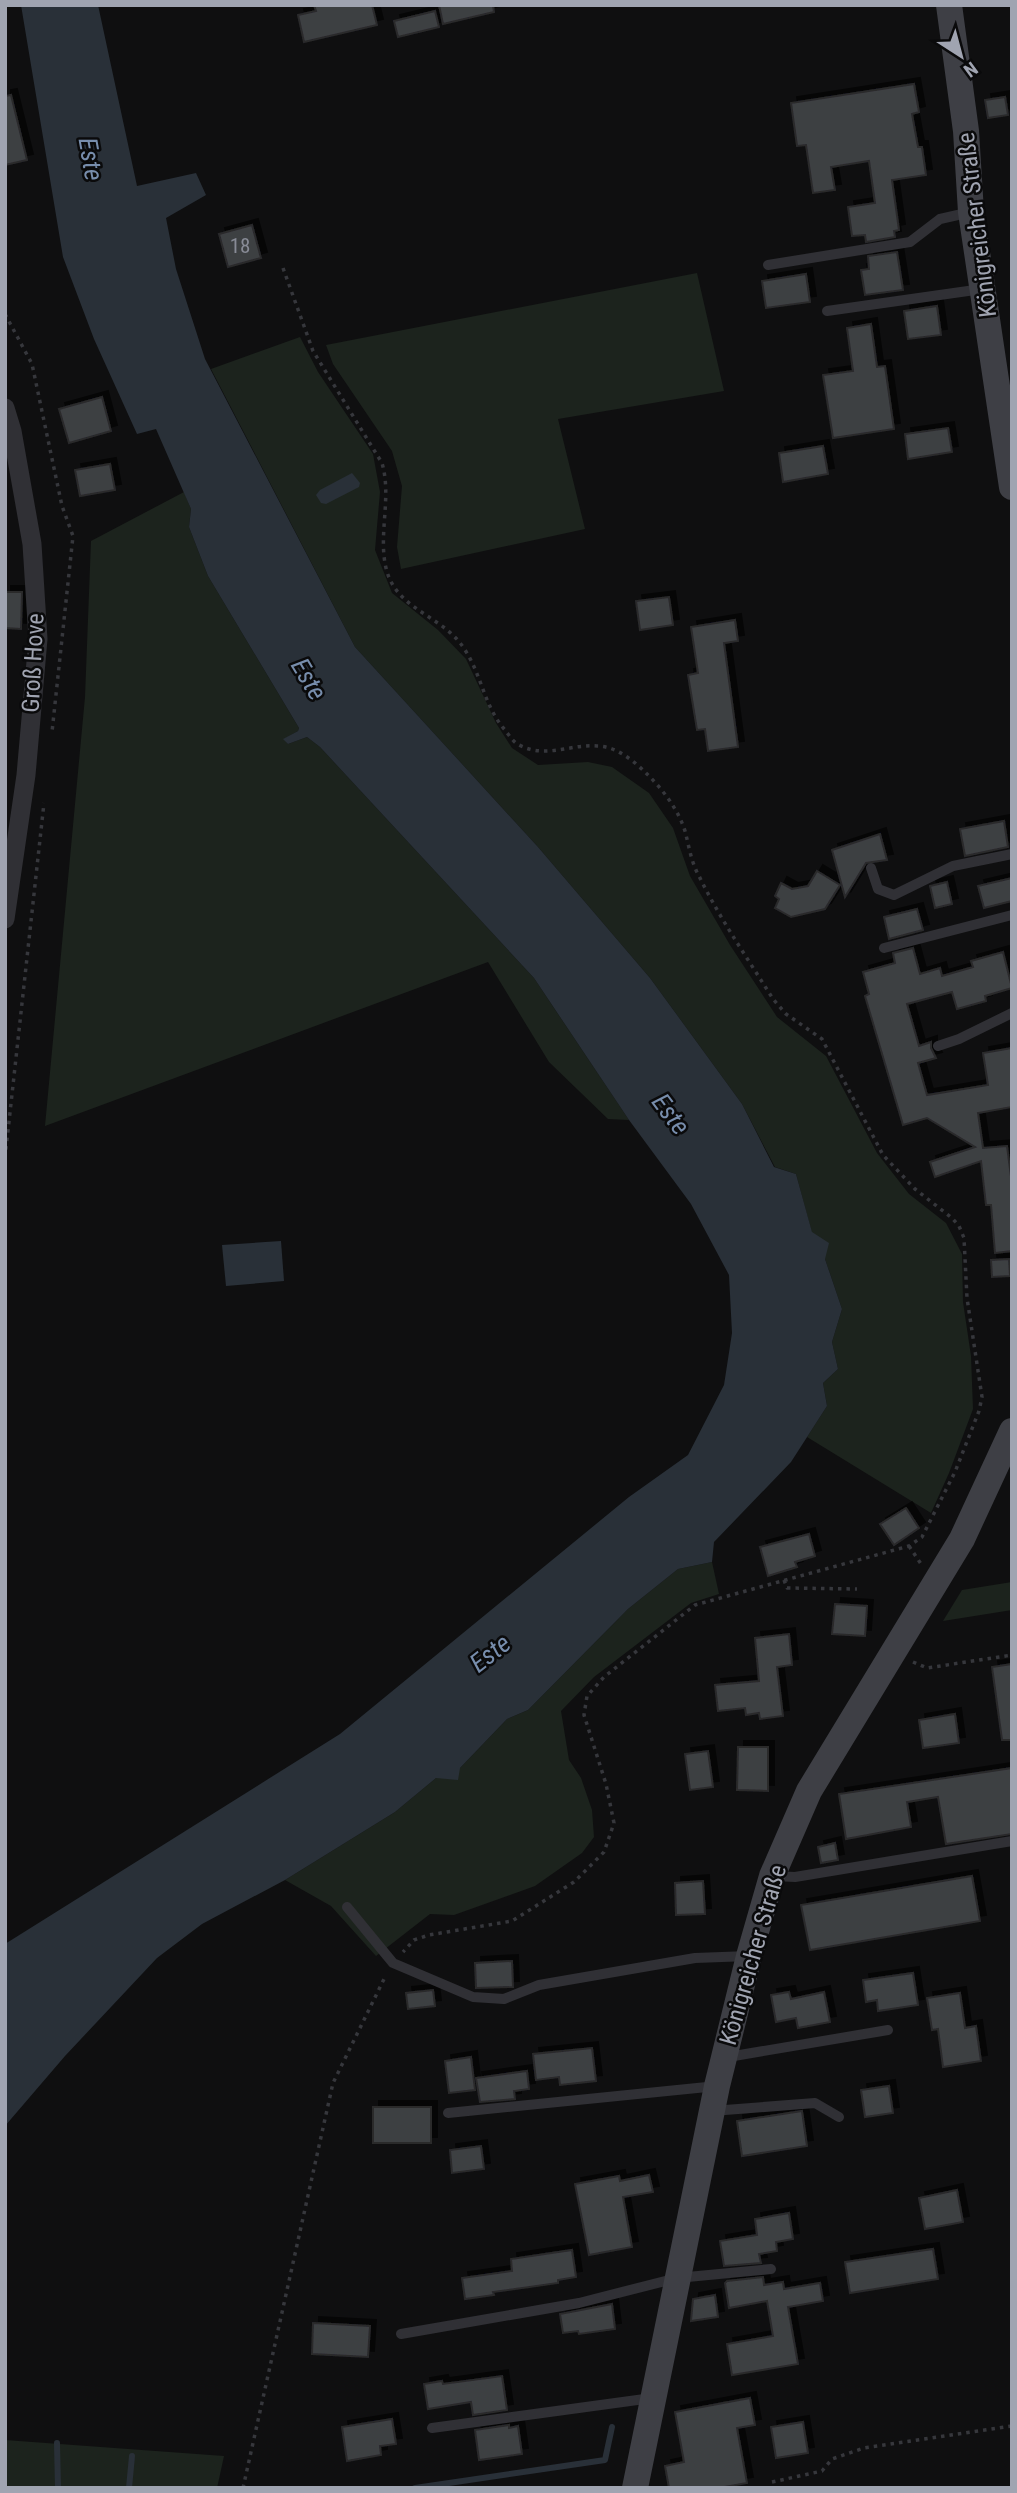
<svg xmlns="http://www.w3.org/2000/svg" width="1017" height="2493" viewBox="0 0 1017 2493" font-family="'Roboto Condensed',sans-serif">
  <defs>
    <filter id="shadow"><feDropShadow dx="6" dy="-6" stdDeviation="0" flood-color="#0009"/></filter>
  </defs>
  <rect width="100%" height="100%" fill="#0f0f10"/>
  <!-- green -->
  <g fill="#1c231d">
    <path d="M697,273l27,118 -166,28 27,110 -184,40 -4,-22 5,-61 -10,-35 -59,-87 -7,-19z"/>
    <path d="M300,337l18,35 55,82 7,38 -5,58 17,43 46,37 28,29 30,64 16,25 26,17 50,-3 24,5 37,26 24,35 17,48 40,69 47,72 49,39 51,97 32,41 37,29 16,31 1,48 8,54 2,53 -24,64 -18,40 -124,-76 20,-31 -4,-23 15,-14 -6,-27 10,-33 -17,-50 -13,-26 -16,-59 -21,-7 -33,-63 -92,-126 -112,-131 -183,-200 -144,-278z"/>
    <path d="M184,492l7,17 -2,18 19,49 91,152 -1,3 -14,8 4,5 19,-7 13,10 214,231 95,142 -21,-1 -59,-57 -61,-100 -443,164 40,-429 6,-156z"/>
    <path d="M712,1562l7,32 -28,9 -97,74 -33,34 8,49 12,18 11,32 2,27 -12,16 -47,33 -81,29 -24,-1 -54,42 -45,-50 -46,-26 110,-68 41,-34 24,-10 47,-49 21,-9 100,-101 50,-40z"/>
    <path d="M1012,1582v28l-69,11 19,-31z"/>
    <path d="M5,2440l219,16 -7,32h-212z"/>
  </g>
  <!-- water -->
  <g fill="#293038">
    <path d="M21,5h77l39,181 59,-13 10,22 -40,23 10,51 29,90 150,288 183,200 112,131 92,126 32,63 22,7 16,58 17,11 -4,16 17,50 -10,33 6,27 -15,14 4,23 -36,56 -77,80 -2,20 -34,7 -50,40 -100,101 -21,9 -47,49 -2,12 -22,-2 -41,34 -110,68 -83,44 -45,34 -92,98 -60,70v-182l335,-210 289,-237 59,-42 36,-70 8,-52 -3,-58 -38,-71 -62,-84 -95,-142 -214,-231 -13,-10 -19,7 -5,-5 15,-8 1,-3 -91,-152 -19,-49 2,-18 -35,-80 -19,5 -43,-95 -31,-82z"/>
    <path d="M352,473l8,10 -1,4 -33,17 -5,-1 -5,-8 4,-5z"/>
    <path d="M281,1241l3,40 -58,5 -4,-41z"/>
  </g>
  <g fill="none" stroke-linecap="round" stroke-linejoin="round">
    <!-- stream -->
    <g stroke="#293038" stroke-width="6">
      <path d="M57,2443l1,45"/>
      <path d="M129,2488l3,-32"/>
      <path d="M415,2488l190,-28 7,-33"/>
    </g>
  </g>
  <!-- building -->
  <g fill="#3e3f43" stroke="#29292c" stroke-width="2" filter="url(#shadow)">
    <path d="M314,5h58l5,20 -73,17 -6,-27 18,-4z"/>
    <path d="M439,5h54l1,7 -51,12z"/>
    <path d="M435,11l4,16 -41,10 -4,-16z"/>
    <path d="M914,84l5,28 -7,2 6,33h4l4,28 -34,5 7,50 -5,1 1,6 -29,5 -1,-7 -13,1 -4,-29 27,-4 -6,-42 -38,6 4,23 -22,3 -7,-48 -9,1 -6,-43z"/>
    <path d="M11,95l16,65 -22,5v-69z"/>
    <path d="M1005,97l3,18 -20,3 -3,-18z"/>
    <path d="M252,225l9,33 -33,9 -9,-33z"/>
    <path d="M897,252l6,38 -38,5 -4,-25 8,-1 -1,-13z"/>
    <path d="M806,274l4,28 -44,6 -4,-27z"/>
    <path d="M937,306l4,29 -33,4 -4,-28z"/>
    <path d="M871,324l6,43 8,-1 9,63 -61,9 -10,-63 30,-4 -6,-43z"/>
    <path d="M102,397l9,34 -42,12 -10,-34z"/>
    <path d="M948,428l4,24 -44,7 -3,-25z"/>
    <path d="M823,446l5,28 -45,8 -4,-29z"/>
    <path d="M110,464l5,26 -35,6 -5,-26z"/>
    <path d="M5,592h17l-1,37 -16,-1z"/>
    <path d="M669,597l4,28 -33,5 -4,-29z"/>
    <path d="M735,620l3,21 -14,2 14,104 -30,4 -3,-22 -8,1 -9,-55 10,-2 -7,-46z"/>
    <path d="M1004,821l4,26 -43,9 -5,-27z"/>
    <path d="M880,834l7,26 -21,3 -21,34 -13,-47z"/>
    <path d="M817,871l23,14 -15,24 -34,8 -16,-9 4,-9 -4,-3 6,-13 11,6 16,-3z"/>
    <path d="M1012,878v23l-28,7 -6,-22z"/>
    <path d="M947,882l5,22 -17,4 -5,-22z"/>
    <path d="M917,909l6,21 -34,9 -5,-22z"/>
    <path d="M913,948l7,26 20,-6 2,8 31,-9 -2,-6 32,-9 9,36 -27,8 1,5 -29,8 -5,-17 -45,12 12,42 12,-4v6l5,10 -18,5 9,32 61,-10 -5,-32 29,-5v59l-34,6 5,35 24,-2 5,38v67l-17,2 -4,-48h-5l-5,-44 -46,16 -5,-15 45,-15 -48,-29 -24,7 -38,-129 4,-2 -6,-22 32,-9 -2,-10z"/>
    <path d="M1009,1259l1,17 -18,1 -1,-17z"/>
    <path d="M906,1508l13,20 -25,17 -14,-21z"/>
    <path d="M809,1534l6,22 -20,6 2,5 -29,9 -8,-29z"/>
    <path d="M835,1604l32,2 -2,30 -33,-2z"/>
    <path d="M789,1634l3,31 -15,2 6,49 -23,3 -1,-6 -13,2 -1,-7 -27,3 -3,-26 44,-4 -4,-43z"/>
    <path d="M1012,1664v76h-10l-10,-73z"/>
    <path d="M955,1714l4,29 -36,5 -4,-28z"/>
    <path d="M738,1747h30v44l-31,-1z"/>
    <path d="M708,1751l5,36 -23,3 -5,-36z"/>
    <path d="M1012,1768v66l-66,10 -8,-47 -31,5 4,25 -65,12 -7,-45z"/>
    <path d="M835,1843l3,17 -17,3 -3,-16z"/>
    <path d="M972,1876l8,45 -170,29 -9,-45z"/>
    <path d="M703,1881l2,33 -29,1 -1,-32z"/>
    <path d="M512,1961l1,26 -37,1 -1,-25z"/>
    <path d="M913,1973l5,32 -40,6 -1,-11 -11,2 -3,-22z"/>
    <path d="M433,1990l2,16 -27,3 -2,-16z"/>
    <path d="M789,1992l2,7 33,-7 6,30 -32,6 -2,-10 -20,4 -5,-27z"/>
    <path d="M960,1993l5,35 11,-2 5,35 -38,6 -5,-38 -6,1 -5,-32z"/>
    <path d="M592,2048l4,33 -36,4 -1,-8 -23,3 -3,-26z"/>
    <path d="M471,2057l4,33 -26,3 -4,-32z"/>
    <path d="M527,2071l2,18 -15,2 1,8 -35,3 -4,-24z"/>
    <path d="M889,2086l4,27 -28,4 -4,-27z"/>
    <rect x="373" y="2107" width="58" height="36"/>
    <path d="M802,2111l5,35 -65,10 -5,-35z"/>
    <path d="M481,2146l3,23 -32,4 -2,-23z"/>
    <path d="M649,2175l4,17 -30,5 9,50 -43,8 -14,-71 44,-8 1,5z"/>
    <path d="M957,2190l6,32 -38,7 -6,-31z"/>
    <path d="M789,2213l4,26 -17,3 1,9 -18,3 2,9 -37,3 -4,-25 37,-6 -2,-16z"/>
    <path d="M933,2249l5,30 -88,14 -5,-31z"/>
    <path d="M572,2250l4,27 -18,3v3l-65,9 1,3 -29,4 -3,-21 50,-7 -1,-12z"/>
    <path d="M763,2277l1,8 19,-3 1,7 36,-6 3,18 -35,6 10,57 -66,11 -5,-31 46,-8 -6,-35 -38,7 -4,-25 2,-2z"/>
    <path d="M715,2295l3,22 -27,4 2,-22z"/>
    <path d="M612,2304l3,25 -36,5 -1,-3 -15,2 -3,-19z"/>
    <path d="M313,2323l57,3 -2,31 -56,-3z"/>
    <path d="M502,2376l5,34 -34,5 -2,-13 -43,7 -4,-25 18,-3 1,3z"/>
    <path d="M750,2398l5,27 -18,3 10,55 -28,5h-50l-4,-22 19,-4 -9,-50z"/>
    <path d="M392,2419l4,25 -16,2 1,9 -34,6 -5,-34z"/>
    <path d="M803,2422l5,31 -32,5 -5,-31z"/>
    <path d="M509,2425v3l9,-2 4,28 -43,6 -4,-30z"/>
  </g>
  <g fill="none" stroke-linecap="round" stroke-linejoin="round">
    <!-- path -->
    <g stroke="#36373c" stroke-width="3.5" stroke-dasharray="3.5 5" stroke-linecap="butt">
      <path d="M283,268l30,83 69,112c10,34 -4,71 4,105 10,43 58,47 79,82 17,26 19,56 40,80 4,5 8,12 14,15 27,14 50,-1 78,1 19,0 37,15 50,28 16,16 31,35 38,57 4,15 6,31 14,45 21,43 49,83 74,123l13,15 36,25 61,116 32,34 37,29 7,8 5,12 3,60 15,99 -3,14 -24,61 -33,65 -13,9 -214,59 -91,72 -17,19 -3,19 22,69 8,39 -10,29 -30,30 -62,39 -83,14 -15,5 -11,12"/>
      <path d="M5,314l27,50 30,142 11,30 -21,196"/>
      <path d="M5,1158l39,-355"/>
      <path d="M909,1546l12,18"/>
      <path d="M784,1580l3,8 70,1"/>
      <path d="M913,1662l14,6 85,-13"/>
      <path d="M772,2482l50,-11 10,-12 32,-11 148,-22"/>
      <path d="M243,2488l90,-405 53,-108"/>
    </g>
    <!-- lane -->
    <g stroke="#303035" stroke-width="10">
      <path d="M768,265l142,-23 30,-23 31,-7"/>
      <path d="M827,311l155,-22"/>
      <path d="M871,868l7,21 16,6 59,-29 59,-12"/>
      <path d="M884,948l128,-33"/>
      <path d="M938,1046l21,-7 53,-26"/>
      <path d="M774,1876l21,1 217,-36"/>
      <path d="M347,1907l46,56 80,34 31,2 35,-14 156,-27 54,-2"/>
      <path d="M728,2057l160,-27"/>
      <path d="M712,2111l103,-8 24,14"/>
      <path d="M448,2113l269,-27"/>
      <path d="M401,2334l178,-31 98,-25 94,-9"/>
      <path d="M432,2428l220,-30"/>
    </g>
    <!-- street -->
    <path stroke="#303035" stroke-width="19" d="M5,408l7,23 20,113 6,95 -12,136 -21,144"/>
    <!-- secondary -->
    <g stroke="#3e3f45" stroke-width="26">
      <path d="M949,5l17,126 5,81 41,275"/>
      <path d="M635,2488l82,-402 32,-130 23,-80 37,-85 153,-252 50,-108"/>
    </g>
  </g>
  <g text-anchor="middle" stroke-width="5" stroke-linejoin="round" paint-order="stroke">
    <!-- number labels -->
    <g font-size="21" fill="#888b96">
      <text x="240" y="253">18</text>
    </g>
    <!-- street labels -->
    <g font-size="24" fill="#a0a4b1" stroke="#0a0a0b">
      <text transform="translate(977 225) rotate(-97)" y="8">Königreicher Straße</text>
      <text transform="translate(33 663) rotate(-87)" y="8">Groß Hove</text>
      <text transform="translate(753 1955) rotate(-74)" y="8">Königreicher Straße</text>
    </g>
    <!-- water labels -->
    <g font-size="26" font-style="italic" fill="#778dac" stroke="#0a0a0b">
      <text transform="translate(91 159) rotate(80)" y="9">Este</text>
      <text transform="translate(309 679) rotate(59)" y="9">Este</text>
      <text transform="translate(671 1114) rotate(53)" y="9">Este</text>
      <text transform="translate(490 1653) rotate(-38)" y="9">Este</text>
    </g>
  </g>
  <!-- border -->
  <rect width="1017" height="2493" fill="none" stroke="#a0a4b1" stroke-width="14"/>
  <!-- north arrow -->
  <g transform="translate(961 56) rotate(144)" stroke="#0a0a0b" stroke-width="5" paint-order="stroke">
  <path d="M0-5L12 26L0 18L-12 26Z" fill="#a0a4b1"/>
  <text y="-10" font-size="19" font-weight="bold" text-anchor="middle" fill="#a0a4b1">N</text>
  </g>
</svg>
